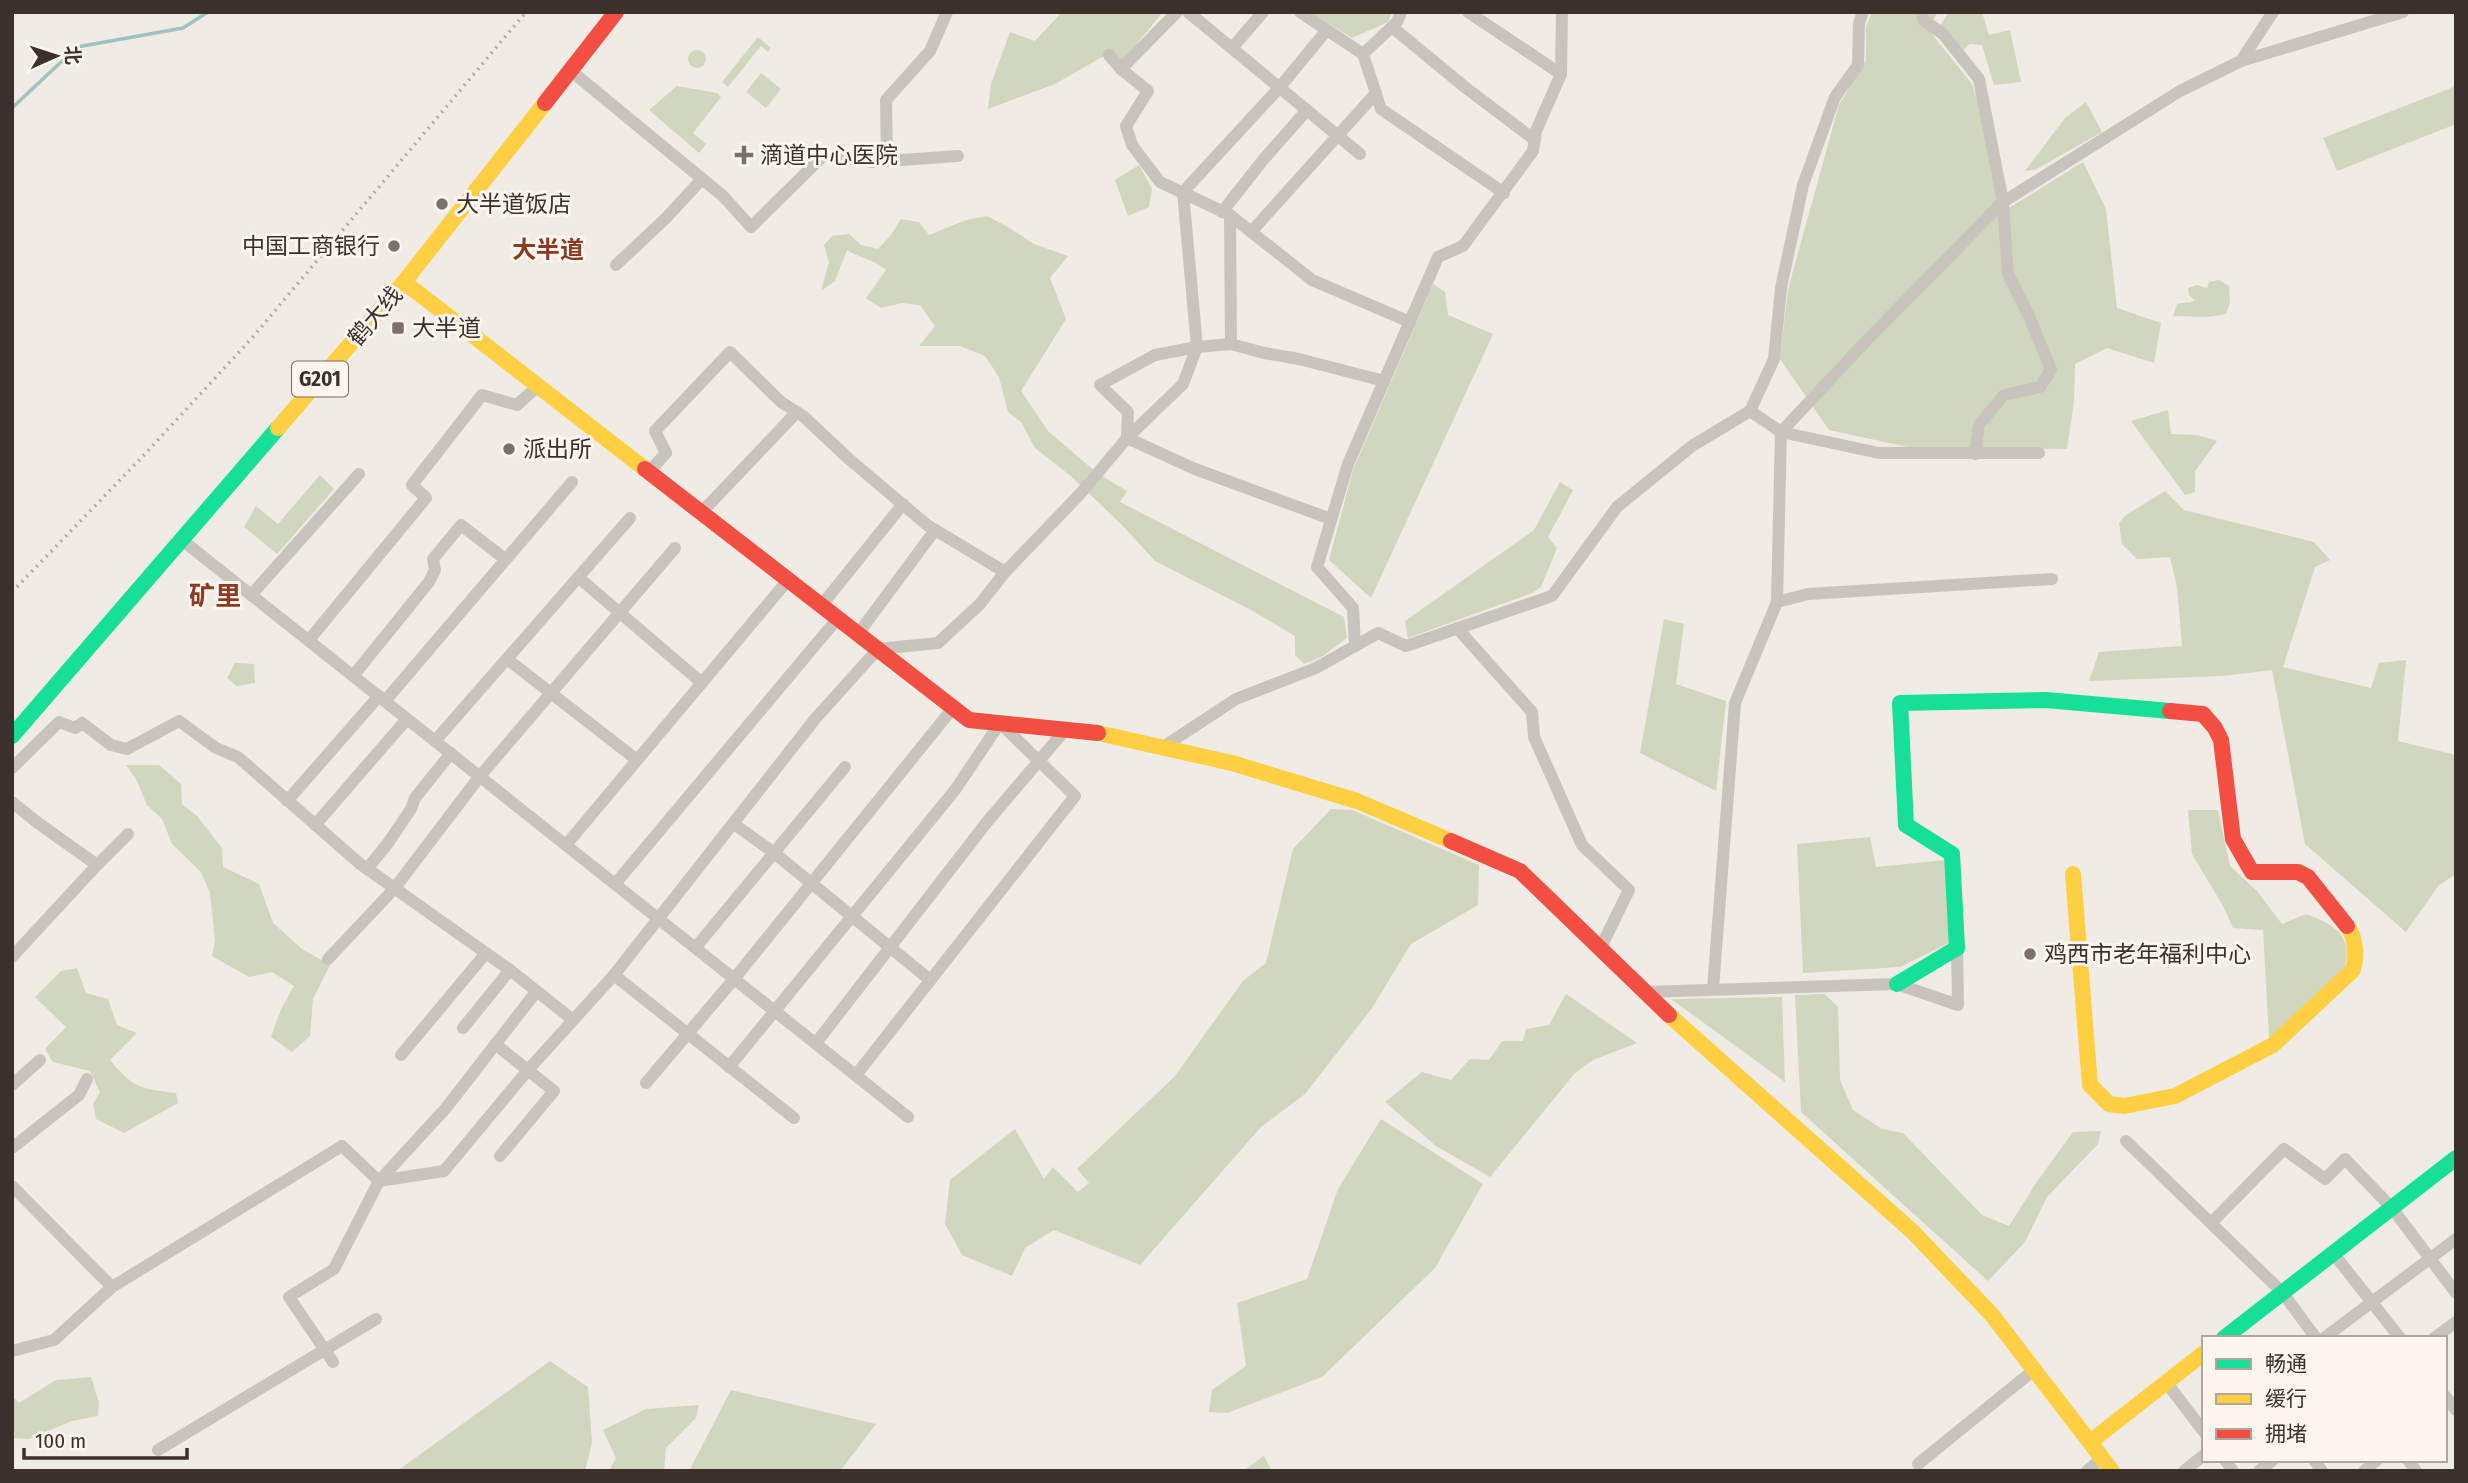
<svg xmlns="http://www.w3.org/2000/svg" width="2468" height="1483" viewBox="0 0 2468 1483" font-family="'Fira Sans Condensed','Noto Sans SC',sans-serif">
  <rect width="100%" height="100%" fill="#f0ebe5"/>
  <!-- green -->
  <g fill="#d1d6bf">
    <path d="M1062,12h101l-41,50 -11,-10 -56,32 -67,25 3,-25 19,-52 25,9z"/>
    <path d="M1310,12h82l-4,10 -36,16z"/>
    <path d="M1872,12h66l-10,17 44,55 37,124 74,-46 23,47 11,99 44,15 -7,40 -47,-15 -32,16 -1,38 -7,47 -159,-2 -79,-17 -49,-71 8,-70 51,-184 27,-45v-33z"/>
    <path d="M1949,12h33l7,23 21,-5 11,52 -27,3 -12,-40 -12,-1 -8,7 -22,-25z"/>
    <path d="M758,37l13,11 -3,4 -7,-6 -33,41 -6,-5z"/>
    <circle cx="697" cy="59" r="9"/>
    <path d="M761,73l20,16 -15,19 -20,-16z"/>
    <path d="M677,86l40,7 4,4 -28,36 13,11 -7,9 -50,-43z"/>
    <path d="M2456,86v38l-119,47 -14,-33z"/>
    <path d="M2086,102l16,30 -67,38 -10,1 40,-53z"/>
    <path d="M1139,165l13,24 -3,18 -21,9 -13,-36z"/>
    <path d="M987,216l21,11 26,17 34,12 -18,22 16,41 -45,72 27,40 49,42 30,18 -7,11 224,115 3,21 -24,18 -19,8 -9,-9v-19l-44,-26 -96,-49 -31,-34 -52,-50 -37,-29 -14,-26 -13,-10 -9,-35 -14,-21 -25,-10h-41l16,-20 -15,-21 -18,-2 -21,5 -15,-10 20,-28c-14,-12 -25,-11 -39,-20l-12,31 -14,10 8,-29 -5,-17 8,-9 17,-2 12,11 17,4 13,-14 10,-16 18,3 10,13 37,-15z"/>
    <path d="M2219,280l10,6 1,17 -4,11 -18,3 -35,-1 4,-12 18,-3 -6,-6 -1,-7 9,-3 10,3 2,-6z"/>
    <path d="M1433,284l12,8 3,23 45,19 -122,264 -42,-38 24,-90z"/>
    <path d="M2168,410l3,24 27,1 19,6 -22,30v21l-10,3 -54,-74z"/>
    <path d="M320,475l14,14 -57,65 -33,-27 12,-21 22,18z"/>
    <path d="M1560,482l13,8 -25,47 9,11 -16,39 -9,6 -124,45 -3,-17 129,-91z"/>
    <path d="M2165,491l19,19 130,32 16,18 -15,7 -32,100 88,21 8,-25 27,-3 -8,81 58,14v119l-17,11 -33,47 -101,-88 -33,-174 -49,6 -134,5 10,-29 83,-6 -5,-59 -7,-30 -33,2 -15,-15 -3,-21 7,-8z"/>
    <path d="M1664,619l20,5 -8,60 50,17 -10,90 -76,-38z"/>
    <path d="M235,663l19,1 1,19 -18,3 -10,-8z"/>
    <path d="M126,765h33l22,19 1,20 15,12 25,32 1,19 36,17 14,39 29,26 28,16 -17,34 -3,37 -18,16 -21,-15 10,-28 13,-23 -22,-14 -23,5 -37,-21 3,-15 -5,-48 -9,-21 -29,-28 -10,-25 -15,-14 -11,-26z"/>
    <path d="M1331,809l21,1 127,55 -1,40 -67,39 -39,64 -67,86 -44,33 -121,138 -86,-35 -29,18 -13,28 -50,-21 -17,-31 5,-44 65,-51 29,50 9,-12 25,25 11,-9 -12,-14 98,-93 68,-95 23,-18 27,-114z"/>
    <path d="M2188,810h30l12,56 27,25 25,33 24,-10c31,11 49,24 37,59l-74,66 -6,-109 -30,-2 -10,-22 -31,-52z"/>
    <path d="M1870,837l6,30 70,-7 5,82 -51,25 -97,6 -6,-129z"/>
    <path d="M77,968l9,25 22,6 9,26 20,8 -27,27c23,28 31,29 66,33l2,10 -54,30 -28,-14 -3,-15 7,-12 -10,-21 -37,-9 -8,-13 21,-22 -31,-30 26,-26z"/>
    <path d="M1566,994l71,49 -44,17 -18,13 -85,104 -54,-31 -51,-44 37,-30 29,8 19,-21 19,1 13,-19h21l3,-12 23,-4z"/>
    <path d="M1825,994l13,13 2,73 13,30 29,19 21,4 79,82 27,11 27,-43 37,-51 28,-1 -3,13 -51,53 -22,45 -37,39 -187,-169 -6,-117z"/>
    <path d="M1782,997l3,85 -114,-83z"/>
    <path d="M1381,1119l102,65 -48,84 -113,109 -95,36 -18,-1 3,-22 34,-24 -9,-63 70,-24 31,-90z"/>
    <path d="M550,1361l38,26 4,56 -7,28h-188z"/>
    <path d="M91,1377l8,26 -1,13 -26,5 -43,18 -17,-1v-42l7,7 37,-23z"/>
    <path d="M731,1390l145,34 -36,47h-151z"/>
    <path d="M699,1405l-3,13 -30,30 -2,23h-55l7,-13 -13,-28 43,-21z"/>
    <path d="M1264,1456l8,15h-29z"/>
  </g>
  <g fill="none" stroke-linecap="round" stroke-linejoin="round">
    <!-- stream -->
    <path stroke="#a1c2c1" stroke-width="3.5" d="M12,108l65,-61 106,-19 25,-16"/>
    <!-- street -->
    <g stroke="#c9c3be" stroke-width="12">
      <path d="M1188,12l172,142"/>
      <path d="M1300,12l63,42 34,-32 4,-10"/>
      <path d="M1468,12l93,62"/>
      <path d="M1922,12l1,8 20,14 36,45 24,123 5,72 21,42 22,54 -11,17 -36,8 -25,30 -4,29"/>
      <path d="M1392,27l74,61 69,52"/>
      <path d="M1326,31l-46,56 -97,105 14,155 -42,8 -55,30 28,27 -1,26 68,31 136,50"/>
      <path d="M1233,47l30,-35"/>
      <path d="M1363,54l18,55 123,84"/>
      <path d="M1109,55l12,14 27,22 -22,35 6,19 28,37 70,33 82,65 98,42"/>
      <path d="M2241,61l162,-49"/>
      <path d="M1121,69l56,-57"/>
      <path d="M570,70l153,126 28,31 73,-72 49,7 85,-6"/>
      <path d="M887,161l-1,-61 44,-49 17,-39"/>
      <path d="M1222,212l41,-52 44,-50"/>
      <path d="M1251,232l125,-139"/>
      <path d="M616,265l50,-47 36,-39"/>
      <path d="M1231,344l33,9 35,6 85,22"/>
      <path d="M1750,411l24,-52 7,-71 22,-103 32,-88 23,-32 1,-42 4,-11"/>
      <path d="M649,472l17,-19 -11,-22 75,-79 51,50 22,14 46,43 78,66 78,47"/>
      <path d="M701,513l96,-101"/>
      <path d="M182,540l726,577"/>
      <path d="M578,577l124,106"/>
      <path d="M251,595l108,-121"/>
      <path d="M1777,602l4,-170 98,21h160"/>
      <path d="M821,606l82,-102"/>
      <path d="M1457,628l75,84 2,25 48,108 47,45 -29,59"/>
      <path d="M858,634l77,-104"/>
      <path d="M309,640l117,-142 -14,-13 70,-90 35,10 21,-19"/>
      <path d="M1355,646l-2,-38 -36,-41 31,-103 90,-207 25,-11 70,-95 3,-20 25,-57 1,-62"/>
      <path d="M507,659l130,101"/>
      <path d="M353,676l76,-94 6,-12 -2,-11 28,-34 44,34"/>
      <path d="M385,701l187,-219"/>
      <path d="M435,741l195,-223"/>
      <path d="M1163,747l73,-48 80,-31 62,-35 28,13 146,-50 65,-89 75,-61 58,-35 31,21 87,-93 135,-137 177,-111 61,-30 32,-49"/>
      <path d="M12,768l47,-46 16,6 7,-5 29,22 16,4 52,-28 37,27 22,9 121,106 151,107 63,50"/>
      <path d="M287,801l92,-105"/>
      <path d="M12,802l26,21 59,42 -85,92"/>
      <path d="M734,824l39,28 156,127"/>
      <path d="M315,825l92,-106"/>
      <path d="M566,845l222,-265"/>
      <path d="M97,865l31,-31"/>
      <path d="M367,869l21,-26 23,-34 4,-11 36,-45"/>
      <path d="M615,884l223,-266"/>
      <path d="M696,947l149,-180"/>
      <path d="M328,959l66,-70 86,-113 195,-228"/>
      <path d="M1713,989l22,-286 42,-101 31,-8 244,-15"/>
      <path d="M1644,992l253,-8 61,21 -1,-57"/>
      <path d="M463,1028l47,-58"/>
      <path d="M816,1043l171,-221 79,-93"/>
      <path d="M495,1044l59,47 -54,65"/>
      <path d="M401,1055l85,-102"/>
      <path d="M729,1067l226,-277 45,-67 75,73 -219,279"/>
      <path d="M646,1083l88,-104 219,-271"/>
      <path d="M12,1085l28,-25"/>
      <path d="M794,1118l-180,-143 201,-256 63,-70 60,-6 42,-39 25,-32 76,-79 46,-55 56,-54 14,-37 34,-3 -1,-129"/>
      <path d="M2126,1141l156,151 34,46"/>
      <path d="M12,1148l67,-53 8,-16"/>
      <path d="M379,1181l65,-10 84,-101 86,-95"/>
      <path d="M379,1181l67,-73 90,-116"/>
      <path d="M12,1186l100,101 230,-141 37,35 -45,88 -45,28 44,65"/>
      <path d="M2211,1223l73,-74 41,30 20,-20 47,49 64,85"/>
      <path d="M2333,1253l67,85"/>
      <path d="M2324,1338l132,-99"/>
      <path d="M2434,1338l22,-16"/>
      <path d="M12,1351l42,-11 58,-53"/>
      <path d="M2166,1382l38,50"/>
      <path d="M2445,1396l11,14"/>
      <path d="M158,1450l218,-131"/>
      <path d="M2225,1460l8,11"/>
      <path d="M2314,1460l8,11"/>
      <path d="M2408,1460l8,11"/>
      <path d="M1918,1464l116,-94"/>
      <path d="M2087,1471l15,-13"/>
      <path d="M2184,1471l20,-16"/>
      <path d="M2259,1471l14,-11"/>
      <path d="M2364,1471l13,-11"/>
    </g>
    <!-- fast -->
    <g stroke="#16e098" stroke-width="16">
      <path d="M12,736l266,-308"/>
      <path d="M1897,984l60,-36 -5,-94 -46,-29 -6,-122 146,-3 124,11"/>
      <path d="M2224,1338l232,-180"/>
    </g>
    <!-- slow -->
    <g stroke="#ffcf43" stroke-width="16">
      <path d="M404,282l241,187"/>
      <path d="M278,428l126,-146 141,-179"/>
      <path d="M1098,733l134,30 125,38 94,40"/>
      <path d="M2073,874l17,211 19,19 15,2 51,-10 98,-51 80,-75c4,-13 3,-33 -6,-44"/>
      <path d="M1669,1015l244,217 79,83 120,156"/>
      <path d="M2090,1442l114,-89"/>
    </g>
    <!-- jam -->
    <g stroke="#f24e42" stroke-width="16">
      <path d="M545,103l71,-91"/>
      <path d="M645,469l324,251 129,13"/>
      <path d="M2170,711l33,3 12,14 6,12 12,99 19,33h46l10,5 39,49"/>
      <path d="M1451,841l69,30 149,144"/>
    </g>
    <!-- rail -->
    <path stroke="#b1aca8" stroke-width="3.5" stroke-dasharray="2 5" stroke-linecap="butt" d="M12,592l133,-138 107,-116 274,-326"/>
  </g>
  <!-- markers -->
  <g fill="#7a716c" stroke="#fbf5ee" stroke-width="2.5">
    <path d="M740.5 144.5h7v7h7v7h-7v7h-7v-7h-7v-7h7z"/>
    <circle cx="442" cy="204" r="7"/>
    <circle cx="394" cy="246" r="7"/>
    <rect x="391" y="321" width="14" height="14" rx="3.5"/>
    <circle cx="509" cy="449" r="7"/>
    <circle cx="2030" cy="954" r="7"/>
  </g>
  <g text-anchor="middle" stroke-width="6" stroke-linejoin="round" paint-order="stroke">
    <!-- shield labels -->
    <rect fill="#fbf5ee" stroke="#756b66" stroke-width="2" x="292" y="361.5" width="56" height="35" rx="5"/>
    <g font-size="21" font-weight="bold" fill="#3b302b">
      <text x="320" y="386">G201</text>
    </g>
    <!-- poi labels -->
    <g font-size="23" fill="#3b302b" stroke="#fbf5ee" text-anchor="start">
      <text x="760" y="163">滴道中心医院</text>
      <text x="456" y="212">大半道饭店</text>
      <text x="380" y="254" text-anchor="end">中国工商银行</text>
      <text x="412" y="336">大半道</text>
      <text x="523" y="457">派出所</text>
      <text x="2044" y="962">鸡西市老年福利中心</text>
    </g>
    <!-- street labels -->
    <g font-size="23" fill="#3b302b" stroke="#fbf5ee">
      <text transform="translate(375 316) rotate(-49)" y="8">鹤大线</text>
    </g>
    <!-- neighbourhood labels -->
    <g font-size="24" font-weight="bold" fill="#8c3b22" stroke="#fbf5ee">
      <text x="548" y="258">大半道</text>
    </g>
    <!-- quarter labels -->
    <g font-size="26" font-weight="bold" fill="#8c3b22" stroke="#fbf5ee">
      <text x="215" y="605">矿里</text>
    </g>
  </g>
  <!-- border -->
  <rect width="2468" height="1483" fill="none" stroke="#3b302b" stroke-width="28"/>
  <!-- legend -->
  <rect x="2202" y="1336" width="245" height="126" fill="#fbf5ee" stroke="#aea6a0" stroke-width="2"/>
  <rect x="2216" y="1359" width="35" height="10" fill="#16e098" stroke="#aea6a0" stroke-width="2"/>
  <text x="2265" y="1371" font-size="21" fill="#3b302b">畅通</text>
  <rect x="2216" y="1394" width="35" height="10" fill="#ffcf43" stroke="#aea6a0" stroke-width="2"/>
  <text x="2265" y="1406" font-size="21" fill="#3b302b">缓行</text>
  <rect x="2216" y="1429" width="35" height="10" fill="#f24e42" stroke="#aea6a0" stroke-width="2"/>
  <text x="2265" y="1441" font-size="21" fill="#3b302b">拥堵</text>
  <!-- north arrow -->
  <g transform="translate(56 56) rotate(87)" stroke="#fbf5ee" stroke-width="5" paint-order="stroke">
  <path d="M0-5L12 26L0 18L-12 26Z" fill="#3b302b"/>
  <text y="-10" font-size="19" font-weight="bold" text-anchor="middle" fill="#3b302b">北</text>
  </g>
  <!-- scale -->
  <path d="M24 1448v10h163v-10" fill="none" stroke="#3b302b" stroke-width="3.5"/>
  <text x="35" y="1448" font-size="21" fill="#3b302b" stroke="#fbf5ee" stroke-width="5" paint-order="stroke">100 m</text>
</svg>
